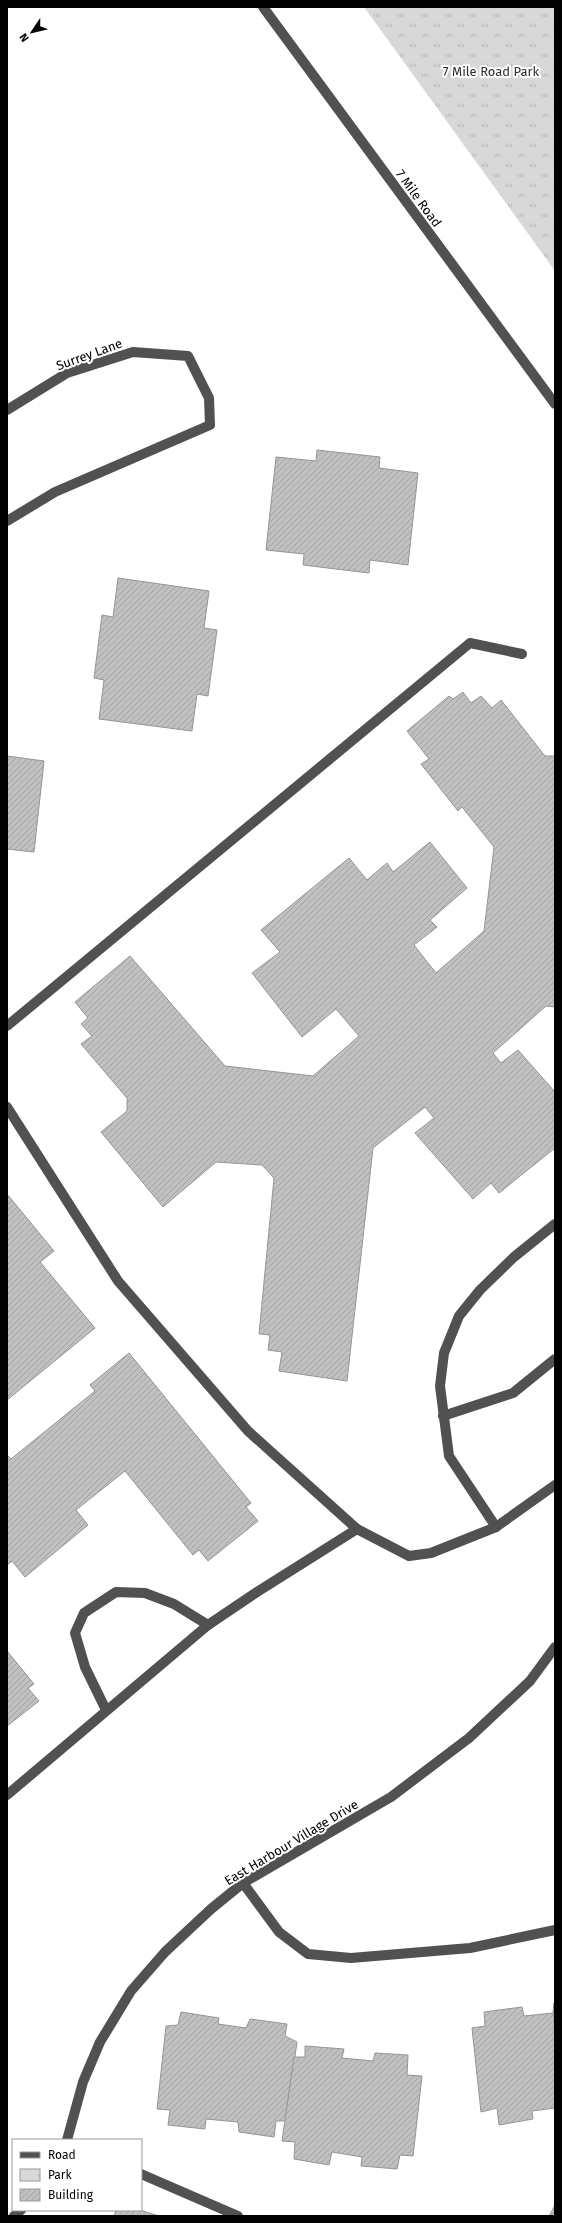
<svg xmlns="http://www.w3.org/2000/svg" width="562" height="2223" viewBox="0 0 562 2223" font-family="'Fira Sans',sans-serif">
  <defs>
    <pattern id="park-tufts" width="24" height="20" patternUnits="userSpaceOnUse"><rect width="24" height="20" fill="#d8d8d8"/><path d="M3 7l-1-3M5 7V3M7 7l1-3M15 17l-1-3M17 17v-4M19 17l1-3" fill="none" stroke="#b8b8b8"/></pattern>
    <pattern id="building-hatch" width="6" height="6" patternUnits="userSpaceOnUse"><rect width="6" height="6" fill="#c0c0c0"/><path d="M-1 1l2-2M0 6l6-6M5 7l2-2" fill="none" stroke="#a3a3a3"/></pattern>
  </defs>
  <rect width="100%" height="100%" fill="#fff"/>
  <!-- park -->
  <path fill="url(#park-tufts)" d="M364,7h191v264z"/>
  <!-- building -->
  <g fill="url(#building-hatch)" stroke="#959595">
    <path d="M317,450l63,7 -1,11 39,5 -10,92 -38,-5 -1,13 -66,-8 1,-11 -38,-4 10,-93 40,4z"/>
    <path d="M118,578l91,13 -5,37 13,2 -9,66 -11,-2 -5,37 -93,-12 5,-39 -10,-2 8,-63 11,2z"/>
    <path d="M463,692l8,11 10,-7 11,12 9,-8 44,56h10v251l-9,-1 -53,47 8,10 17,-13 37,42v56l-56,45 -8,-10 -18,16 -58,-66 19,-15 -9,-11 -52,41 -26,233 -68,-10 3,-19 -14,-2 2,-15 -11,-1 15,-156 -12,-13 -46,-3 -53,45 -62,-75 26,-21v-13l-46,-54 11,-8 -11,-12 7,-6 -13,-16 55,-46 95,110 88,10 46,-40 -23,-27 -34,28 -50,-64 28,-21 -19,-22 88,-72 18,22 20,-17 6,9 37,-30 37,46 -37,32 7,7 -23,18 22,28 48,-42 10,-84 -32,-40 -4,4 -37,-47 8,-5 -22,-28 42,-35 4,3z"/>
    <path d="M7,756l37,5 -10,91 -27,-3z"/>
    <path d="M7,1194l47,57 -14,11 55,66 -88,72z"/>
    <path d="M129,1353l122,150 -5,4 12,14 -50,40 -9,-11 -6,5 -68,-84 -49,39 12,15 -63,52 -13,-16 -5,4v-110l4,4 84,-68 -5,-6z"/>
    <path d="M7,1651l27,33 -6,4 11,13 -32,25z"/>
    <path d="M554,2003l1,105 -23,3 1,8 -34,6 -2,-17 -16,4 -9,-84 13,-2 -1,-14 38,-5 2,9 29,-3z"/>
    <path d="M181,2012l38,6 -1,6 28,4 4,-9 37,5 -2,12 12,6 -11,79h-10l-2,16 -35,-5 -1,-10 -32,-3 -1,10 -37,-4 2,-15 -13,-1 9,-83 12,-1z"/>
    <path d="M305,2046l39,3 -2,9 31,3 2,-8 33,2 -1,20 15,1 -9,80 -13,-1 -3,14 -36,-3 1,-9 -30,-5 -3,13 -35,-6 1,-17 -13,-1 12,-84h11z"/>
    <path d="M555,2205v11h-6z"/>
    <path d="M116,2210h24l19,6h-45z"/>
  </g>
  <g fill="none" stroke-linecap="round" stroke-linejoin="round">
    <!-- minor -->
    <g stroke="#515151" stroke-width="10">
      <path d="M263,7l292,397"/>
      <path d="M7,410l60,-37 66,-21 55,4 21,42 1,27 -155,67 -48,29"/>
      <path d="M7,1026l463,-383 52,11"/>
      <path d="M7,1107l111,174 130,150 109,98"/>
      <path d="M443,1416l70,-23 42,-34"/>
      <path d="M496,1527l-47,-71 -9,-70 4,-33 15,-37 21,-26 34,-33 41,-33"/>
      <path d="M106,1710l-21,-43 -10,-34 9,-20 32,-21 29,1 29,11 34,21"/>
      <path d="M7,1795l201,-170 49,-33 100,-63 52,27 22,-3 65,-26 59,-42"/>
      <path d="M243,1883l36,49 29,22 43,4 119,-10 85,-18"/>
      <path d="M67,2140l16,-58 17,-40 31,-51 34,-39 46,-43 32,-26 148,-86 78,-59 61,-57 25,-34"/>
      <path d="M141,2174l97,42"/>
      <path d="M14,2216l7,-6"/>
    </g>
  </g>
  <g text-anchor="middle" stroke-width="4" stroke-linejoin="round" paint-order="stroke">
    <!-- park labels -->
    <g font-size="13" fill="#2f2f2f" stroke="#fff">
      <text x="491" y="76">7 Mile Road Park</text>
    </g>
    <!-- street labels -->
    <g font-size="13" fill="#000" stroke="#fff">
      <text transform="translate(419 198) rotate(54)" y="5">7 Mile Road</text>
      <text transform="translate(89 354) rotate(-20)" y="5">Surrey Lane</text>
      <text transform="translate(291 1842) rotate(-31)" y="5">East Harbour Village Drive</text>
    </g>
  </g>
  <!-- border -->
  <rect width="562" height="2223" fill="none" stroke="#000000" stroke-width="16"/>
  <!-- legend -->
  <rect x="12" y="2139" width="130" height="72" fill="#ffffff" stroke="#999999"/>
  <rect x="20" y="2152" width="20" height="6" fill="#515151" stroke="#999999"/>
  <text x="48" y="2159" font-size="12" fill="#000000">Road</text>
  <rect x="20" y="2169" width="20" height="12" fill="url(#park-tufts)" stroke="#999999"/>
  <text x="48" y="2179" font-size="12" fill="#000000">Park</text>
  <rect x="20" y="2189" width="20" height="12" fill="url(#building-hatch)" stroke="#999999"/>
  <text x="48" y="2199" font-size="12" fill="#000000">Building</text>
  <!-- north arrow -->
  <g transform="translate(32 32) rotate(235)" stroke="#ffffff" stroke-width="3" paint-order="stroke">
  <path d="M0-3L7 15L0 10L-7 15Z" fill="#000000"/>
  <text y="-6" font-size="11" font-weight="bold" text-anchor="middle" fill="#000000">N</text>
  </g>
</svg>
